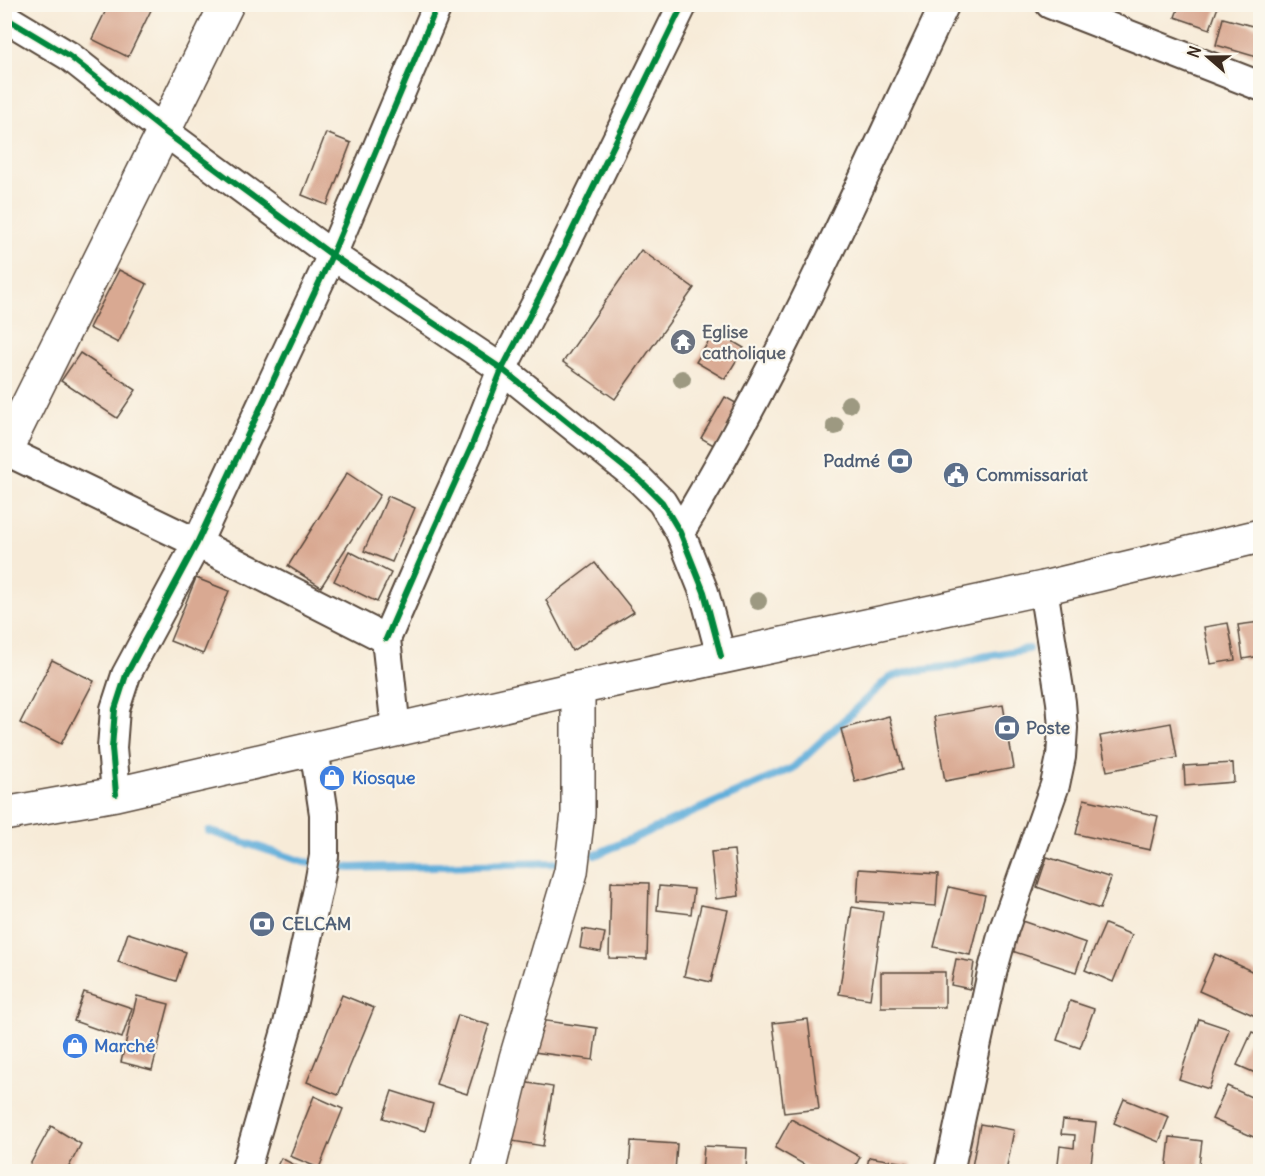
<svg xmlns="http://www.w3.org/2000/svg" width="1265" height="1176" viewBox="0 0 1265 1176" font-family="Delius,sans-serif">
  <rect width="100%" height="100%" fill="#fbf7ec"/>
  <filter id="ink" filterUnits="userSpaceOnUse"><feTurbulence type="fractalNoise" baseFrequency=".0167" numOctaves="2"/><feDisplacementMap in="SourceGraphic" scale="12" xChannelSelector="R" yChannelSelector="G"/><feConvolveMatrix kernelMatrix="1 2 1 2 8 2 1 2 1" color-interpolation-filters="sRGB"/></filter>
  <filter id="wash" filterUnits="userSpaceOnUse"><feTurbulence type="fractalNoise" baseFrequency=".008" numOctaves="4" result="noise"/><feDisplacementMap in="SourceGraphic" scale="24" xChannelSelector="R" yChannelSelector="G"/><feGaussianBlur stdDeviation="1.35" result="paint"/><feColorMatrix in="noise" values="0 0 0 0 0 0 0 0 0 0 0 0 0 0 0 0 0 1.4 0 .05"/><feComposite in="paint" operator="in"/></filter>
  <g filter="url(#wash)">
    <rect width="100%" height="100%" fill="#f7ebd8"/>
    <g fill="none" stroke-linecap="round" stroke-linejoin="round">
      <!-- stream -->
      <g stroke="#61aeda" stroke-width="8">
        <path d="M209,831l95,31 47,6 204,-5"/>
        <path d="M595,855l198,-87 97,-91 27,-7 37,-4 28,-9 46,-8"/>
      </g>
    </g>
    <g id="blocks">
      <!-- building -->
      <g fill="#d9a992">
        <path d="M109,4h36l7,4 -24,49 -36,-18z"/>
        <path d="M1180,4h39l-9,25 -35,-12z"/>
        <path d="M1223,18l37,10v30l-44,-13z"/>
        <path d="M326,133l25,10 -24,62 -25,-10z"/>
        <path d="M641,250l53,38 -79,111 -52,-37z"/>
        <path d="M119,270l28,14 -29,59 -29,-15z"/>
        <path d="M715,331l29,17 -19,31 -29,-17z"/>
        <path d="M80,353l56,37 -19,28 -56,-37z"/>
        <path d="M725,397l16,9 -24,41 -16,-9z"/>
        <path d="M347,473l33,22 -59,92 -33,-21z"/>
        <path d="M388,496l27,12 -23,54 -28,-11z"/>
        <path d="M349,551l42,22 -14,29 -43,-21z"/>
        <path d="M595,563l39,49 -62,39 -26,-51z"/>
        <path d="M196,578l33,13 -26,63 -33,-13z"/>
        <path d="M1260,622v34l-17,3 -5,-34z"/>
        <path d="M1228,623l7,37 -24,4 -7,-37z"/>
        <path d="M52,660l42,21 -33,63 -41,-21z"/>
        <path d="M1003,705l11,63 -69,13 -11,-64z"/>
        <path d="M889,716l14,53 -48,13 -14,-53z"/>
        <path d="M1171,723l6,35 -70,13 -7,-35z"/>
        <path d="M1233,763l1,19 -49,4 -1,-20z"/>
        <path d="M1084,799l74,17 -8,34 -74,-16z"/>
        <path d="M734,850l5,46 -23,3 -5,-47z"/>
        <path d="M1047,857l64,21 -11,31 -63,-22z"/>
        <path d="M859,869l79,5 -2,32 -79,-5z"/>
        <path d="M611,882l38,1 -2,76 -38,-1z"/>
        <path d="M659,886l35,3 -3,25 -34,-4z"/>
        <path d="M949,887l36,8 -15,60 -36,-8z"/>
        <path d="M701,905l27,5 -17,72 -27,-6z"/>
        <path d="M852,907l31,5 -13,87 -31,-5z"/>
        <path d="M1016,919l70,24 -10,29 -70,-23z"/>
        <path d="M1105,924l27,11 -19,47 -28,-12z"/>
        <path d="M583,929l22,4 -4,19 -21,-4z"/>
        <path d="M128,933l58,19 -10,29 -58,-19z"/>
        <path d="M1215,954l45,21v43l-61,-27z"/>
        <path d="M956,959l18,3 -4,27 -19,-4z"/>
        <rect x="881" y="972" width="64" height="35"/>
        <path d="M84,992l48,16 -10,30 -48,-17z"/>
        <path d="M342,995l32,13 -36,87 -31,-13z"/>
        <path d="M137,996l32,8 -17,66 -31,-8z"/>
        <path d="M1070,1001l24,8 -14,39 -23,-8z"/>
        <path d="M458,1015l31,10 -22,69 -31,-10z"/>
        <path d="M808,1019l11,90 -35,4 -11,-90z"/>
        <path d="M1199,1019l30,10 -20,60 -30,-10z"/>
        <path d="M539,1020l58,8 -4,32 -59,-8z"/>
        <path d="M1252,1032l8,3v40l-23,-10z"/>
        <path d="M522,1082l31,5 -10,59 -31,-5z"/>
        <path d="M1227,1086l33,15v27l-4,10 -44,-19z"/>
        <path d="M392,1091l41,13 -8,27 -42,-13z"/>
        <path d="M314,1096l29,13 -24,59 -29,-12z"/>
        <path d="M1124,1099l45,18 -10,25 -45,-19z"/>
        <path d="M791,1119l69,38 -8,15h-35l-42,-24z"/>
        <path d="M1063,1120l33,3 -6,49h-33l3,-26 14,2 1,-13 -14,-1z"/>
        <path d="M980,1124l34,6 -8,42h-35z"/>
        <path d="M51,1126l30,18 -15,28h-40z"/>
        <path d="M1170,1137l32,4 -4,31h-32z"/>
        <path d="M631,1141l46,3 -2,28h-46z"/>
        <path d="M704,1146l43,2 -1,24h-44z"/>
        <path d="M869,1157l43,7 -1,8h-45z"/>
        <path d="M281,1158l27,14h-34z"/>
      </g>
    </g>
  </g>
  <g filter="url(#ink)">
    <use href="#blocks" fill-opacity="0" stroke="#57473a" stroke-width="1.5"/>
    <g fill="none" stroke-linecap="round" stroke-linejoin="round">
      <!-- minor casing -->
      <g stroke="#57473a" stroke-width="32">
        <g id="minor">
          <path d="M1050,4l210,82"/>
          <path d="M4,17l65,39 95,75 168,124 170,114 138,111 22,22 18,30 24,60 17,64"/>
          <path d="M4,450l193,93 189,96 10,91"/>
          <path d="M680,532c102,-169 181,-350 265,-528"/>
          <path d="M386,639l48,-110 38,-84 30,-76 42,-81 139,-284"/>
          <path d="M116,794l-4,-46 3,-39 11,-34 71,-132 135,-288 106,-251"/>
          <path d="M245,1172l43,-148 30,-135 6,-33v-42l-10,-66"/>
          <path d="M949,1172l43,-199 12,-44 51,-144 6,-28 2,-29 -2,-26 -18,-114"/>
        </g>
      </g>
      <!-- tertiary casing -->
      <g stroke="#57473a" stroke-width="36">
        <path id="tertiary" d="M488,1172l28,-114 55,-186 7,-59v-125"/>
      </g>
      <!-- secondary casing -->
      <g stroke="#57473a" stroke-width="36">
        <path id="secondary" d="M4,453l223,-449"/>
      </g>
      <!-- primary casing -->
      <g stroke="#57473a" stroke-width="36">
        <path id="primary" d="M4,814l112,-20 462,-106 465,-100 217,-52"/>
      </g>
      <!-- minor -->
      <use href="#minor" stroke="#fff" stroke-width="28"/>
      <!-- tertiary -->
      <use href="#tertiary" stroke="#fff" stroke-width="33"/>
      <!-- secondary -->
      <use href="#secondary" stroke="#fff" stroke-width="33"/>
      <!-- primary -->
      <use href="#primary" stroke="#fff" stroke-width="33"/>
      <!-- cycleway casing -->
      <g stroke="#fbf7ec" stroke-width="10">
        <g id="cycleway">
          <path d="M4,17l65,39 95,75 168,124 170,114 138,111 22,22 18,30 24,60 17,64"/>
          <path d="M386,639l48,-110 38,-84 30,-76 42,-81 139,-284"/>
          <path d="M116,794l-4,-46 3,-39 11,-34 71,-132 135,-288 106,-251"/>
        </g>
      </g>
      <!-- cycleway -->
      <use href="#cycleway" stroke="#00873e" stroke-width="6"/>
    </g>
    <!-- trees -->
    <g fill="#9d9981">
      <circle cx="682" cy="379" r="9"/>
      <circle cx="849" cy="404" r="9"/>
      <circle cx="835" cy="426" r="9"/>
      <circle cx="758" cy="601" r="9"/>
    </g>
  </g>
  <!-- icons -->
  <defs>
    <g id="temple-disc" transform="scale(1.35)"><circle r="9.5" fill="#6b7280" stroke="#fbf7ec"/><path d="M0-6L5-2H3V0L6.5 2.5H4V6H1.5V3h-3V6H-4V2.5H-6.5L-3 0V-2H-5Z" fill="#fff"/></g>
    <g id="bank-disc" transform="scale(1.35)"><circle r="9.5" fill="#5c6f8a" stroke="#fbf7ec"/><path d="M-6-4H6V4H-6ZM0-2.3a2.3 2.3 0 1 0 0 4.6a2.3 2.3 0 1 0 0-4.6Z" fill="#fff"/></g>
    <g id="civic-disc" transform="scale(1.35)"><circle r="9.5" fill="#5c6f8a" stroke="#fbf7ec"/><path d="M-.6-6.5H3V-4.5H.6V-3L4-1V1h2V6H-6V1h2V-1L-.6-3ZM-1.2 2.5V6h2.4V2.5Z" fill="#fff"/></g>
    <g id="shop-disc" transform="scale(1.35)"><circle r="9.5" fill="#3f7fe0" stroke="#fbf7ec"/><path d="M-5-2.5h2.3a2.7 3.5 0 0 1 5.4 0H5L5.5 6h-11ZM-1.5-2.5h3a1.5 2.3 0 0 0-3 0Z" fill="#fff"/></g>
  </defs>
  <g fill-rule="evenodd">
    <use href="#temple-disc" x="683" y="342"/>
    <use href="#bank-disc" x="900" y="461"/>
    <use href="#civic-disc" x="956" y="475"/>
    <use href="#bank-disc" x="1007" y="728"/>
    <use href="#shop-disc" x="332" y="778"/>
    <use href="#bank-disc" x="262" y="924"/>
    <use href="#shop-disc" x="75" y="1046"/>
  </g>
  <g text-anchor="middle" stroke-width="4.5" stroke-linejoin="round" paint-order="stroke">
    <!-- worship labels -->
    <g font-size="18" font-weight="bold" fill="#5b616d" stroke="#fbf7ec" text-anchor="start">
      <text x="702" y="338">Eglise<tspan x="702" dy="21">catholique</tspan></text>
    </g>
    <!-- service labels -->
    <g font-size="18" font-weight="bold" fill="#4e5e75" stroke="#fbf7ec" text-anchor="start">
      <text x="880" y="467" text-anchor="end">Padmé</text>
      <text x="976" y="481">Commissariat</text>
      <text x="1026" y="734">Poste</text>
      <text x="282" y="930">CELCAM</text>
    </g>
    <!-- shop labels -->
    <g font-size="18" font-weight="bold" fill="#366cbe" stroke="#fbf7ec" text-anchor="start">
      <text x="352" y="784">Kiosque</text>
      <text x="94" y="1052">Marché</text>
    </g>
  </g>
  <!-- margin -->
  <rect width="1265" height="1176" fill="none" stroke="#fbf7ec" stroke-width="24"/>
  <!-- north arrow -->
  <g transform="translate(1208 57) rotate(290)" stroke="#fbf7ec" stroke-width="4.5" paint-order="stroke">
  <path d="M0-4.5L10 22L0 15L-10 22Z" fill="#3b2a1e"/>
  <text y="-9" font-size="16" font-weight="bold" text-anchor="middle" fill="#3b2a1e">N</text>
  </g>
</svg>
